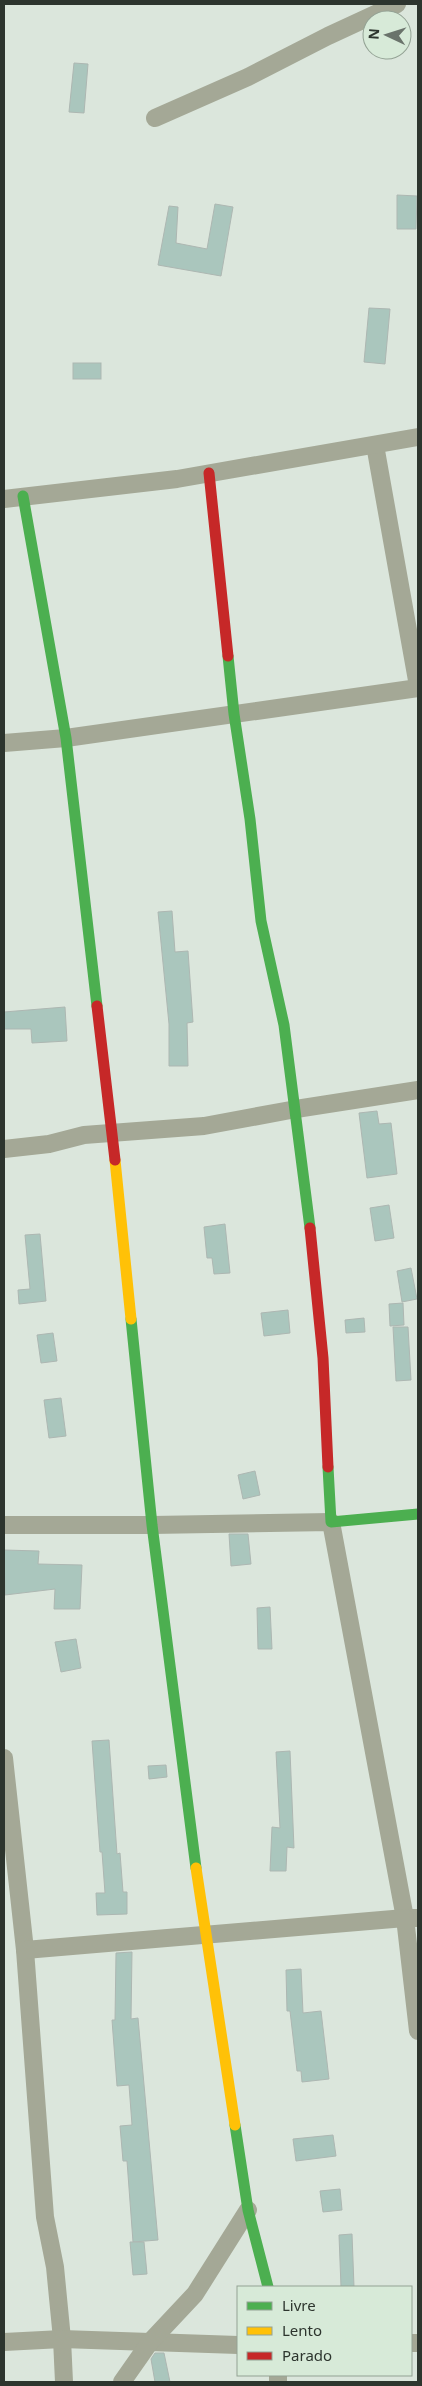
<svg xmlns="http://www.w3.org/2000/svg" width="422" height="2386" viewBox="0 0 422 2386" font-family="'Noto Sans',sans-serif">
  <rect width="100%" height="100%" fill="#dbe6dc"/>
  <!-- building -->
  <g fill="#aac6bd" stroke="#adb7b2">
    <path d="M74,63l14,1 -4,49 -15,-1z"/>
    <path d="M397,195l20,1 -1,33h-19z"/>
    <path d="M215,204l18,3 -12,69 -63,-11 11,-59 9,1 -2,36 31,6z"/>
    <path d="M369,308l21,1 -5,55 -21,-2z"/>
    <rect x="73" y="363" width="28" height="16"/>
    <path d="M172,911l3,41 13,-1 5,71 -6,1 1,43h-19v-42l-11,-112z"/>
    <path d="M65,1007l2,34 -35,2 -1,-14h-27v-17z"/>
    <path d="M377,1111l2,13 12,-1 6,51 -30,4 -8,-65z"/>
    <path d="M389,1205l5,33 -19,3 -5,-33z"/>
    <path d="M225,1224l5,49 -16,1 -2,-16h-5l-3,-31z"/>
    <path d="M40,1234l6,67 -27,3 -1,-14 12,-1 -5,-54z"/>
    <path d="M411,1268l6,31 -15,3 -5,-31z"/>
    <path d="M403,1303l1,22 -14,1 -1,-22z"/>
    <path d="M288,1310l2,23 -26,3 -3,-23z"/>
    <path d="M364,1318l1,14 -19,1 -1,-13z"/>
    <path d="M393,1327h15l3,53 -15,1z"/>
    <path d="M53,1333l4,28 -16,2 -4,-28z"/>
    <path d="M61,1398l5,38 -17,2 -5,-38z"/>
    <path d="M255,1471l5,24 -17,4 -5,-24z"/>
    <path d="M229,1534h19l3,30 -20,2z"/>
    <path d="M4,1550l35,1 -1,13 44,1 -2,44h-26l1,-20 -50,6z"/>
    <path d="M270,1607l2,42h-14l-1,-41z"/>
    <path d="M76,1639l5,29 -20,4 -6,-30z"/>
    <path d="M109,1740l8,114 3,-1 3,39h4v22l-30,1 -1,-22h9l-3,-41h-2l-8,-111z"/>
    <path d="M290,1751l4,97 -7,-1 -1,24h-16l2,-44 8,1 -4,-76z"/>
    <path d="M166,1765l1,12 -18,2 -1,-13z"/>
    <path d="M132,1952l-1,67 7,-1 20,222 -25,2 -6,-81h-4l-3,-35 12,-1 -3,-40 -12,1 -5,-66h3l1,-67z"/>
    <path d="M301,1969l2,44 18,-2 8,68 -27,3 -1,-11h-4l-7,-60h-3l-1,-41z"/>
    <path d="M333,2135l3,21 -40,5 -3,-22z"/>
    <path d="M340,2189l2,21 -19,2 -3,-21z"/>
    <path d="M352,2234l2,53h-13l-2,-52z"/>
    <path d="M130,2242h14l3,32 -14,1z"/>
    <path d="M155,2353h9l6,29h-15l-4,-23z"/>
  </g>
  <g fill="none" stroke-linecap="round" stroke-linejoin="round">
    <!-- street -->
    <g stroke="#a4a896" stroke-width="18">
      <path d="M155,118l93,-41 80,-41 69,-32"/>
      <path d="M375,445l43,241"/>
      <path d="M4,499l173,-20 241,-42"/>
      <path d="M4,743l62,-5 352,-50"/>
      <path d="M4,1149l45,-5 35,-9 120,-9 92,-17 122,-19"/>
      <path d="M4,1525h148l179,-3 74,396h13"/>
      <path d="M4,1758l21,192 20,267 10,50 7,72 2,43"/>
      <path d="M25,1950l380,-32 13,113"/>
      <path d="M4,2342l58,-3 176,6"/>
      <path d="M411,2343h7"/>
      <path d="M122,2382l28,-40 45,-48 53,-84"/>
      <path d="M278,2382v-7"/>
    </g>
    <!-- fast -->
    <g stroke="#4caf50" stroke-width="11">
      <path d="M23,496l43,242 31,268"/>
      <path d="M228,656l6,58 16,105 11,102 23,104 26,203"/>
      <path d="M131,1319l21,206 44,343"/>
      <path d="M328,1467l3,55 87,-8"/>
      <path d="M235,2125l13,85 20,77"/>
    </g>
    <!-- slow -->
    <g stroke="#ffc107" stroke-width="11">
      <path d="M115,1160l16,159"/>
      <path d="M196,1868l39,257"/>
    </g>
    <!-- jam -->
    <g stroke="#c62828" stroke-width="11">
      <path d="M209,473l19,183"/>
      <path d="M97,1006l18,154"/>
      <path d="M310,1228l13,130 5,109"/>
    </g>
  </g>
  <!-- border -->
  <rect width="422" height="2386" fill="none" stroke="#2d352e" stroke-width="10"/>
  <!-- legend -->
  <rect x="237" y="2286" width="175" height="90" fill="#d7ead8" stroke="#93a294"/>
  <rect x="247" y="2302" width="25" height="8" fill="#4caf50" stroke="#93a294"/>
  <text x="282" y="2311" font-size="15" fill="#2d352e">Livre</text>
  <rect x="247" y="2327" width="25" height="8" fill="#ffc107" stroke="#93a294"/>
  <text x="282" y="2336" font-size="15" fill="#2d352e">Lento</text>
  <rect x="247" y="2352" width="25" height="8" fill="#c62828" stroke="#93a294"/>
  <text x="282" y="2361" font-size="15" fill="#2d352e">Parado</text>
  <!-- north arrow -->
  <g transform="translate(387 35) rotate(274)"><circle r="24" fill="#d7ead8" stroke="#93a294"/>
  <path d="M0-4L9 19L0 12L-9 19Z" fill="#6a736b"/>
  <text y="-8" font-size="14" font-weight="bold" text-anchor="middle" fill="#2d352e">N</text>
  </g>
</svg>
